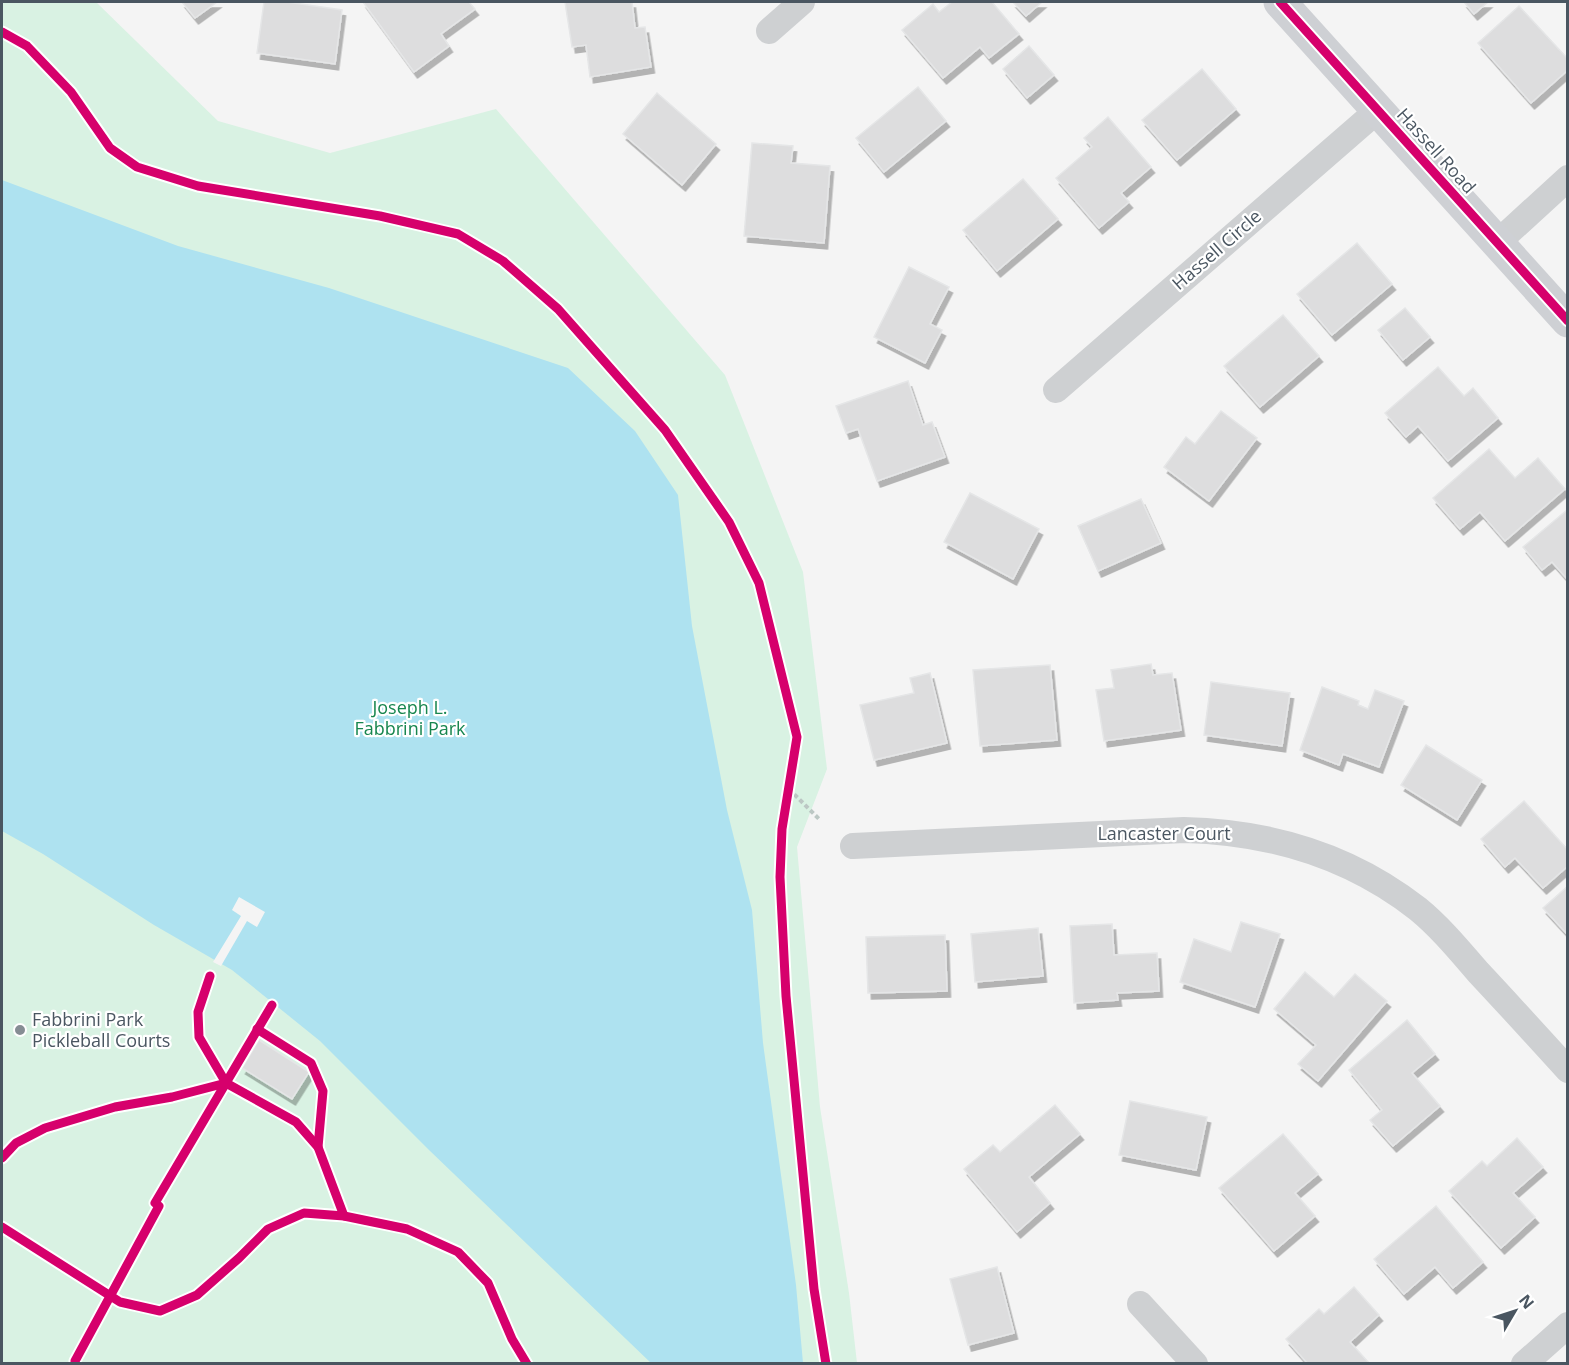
<svg xmlns="http://www.w3.org/2000/svg" width="1569" height="1365" viewBox="0 0 1569 1365" font-family="'Open Sans',sans-serif">
  <defs>
    <filter id="shadow"><feDropShadow dx="3.5" dy="6" stdDeviation="0" flood-color="#0004"/></filter>
  </defs>
  <rect width="100%" height="100%" fill="#f4f4f4"/>
  <!-- green -->
  <path fill="#d9f2e3" d="M2,2h94l122,119 112,32 166,-44 229,266 78,197 24,197 -30,78 23,260 29,186 8,70 -855,1z"/>
  <!-- water -->
  <path fill="#aee2f0" d="M2,180l176,66 151,42 239,80 67,63 43,64 14,131 35,184 25,100 11,133 33,242 7,78h-152l-222,-213 -109,-109 -88,-71 -78,-45 -111,-71 -41,-23z"/>
  <!-- pier -->
  <path fill="#f4f4f4" d="M239,897l26,15 -8,15 -10,-6 -26,45 -8,-4 28,-46 -9,-6z"/>
  <!-- building -->
  <g fill="#ddddde" stroke="#e5e6e7" stroke-width="1.5" filter="url(#shadow)">
    <path d="M182,2h35l-22,16z"/>
    <path d="M264,2h23l55,8 -7,54 -78,-11z"/>
    <path d="M363,2h106l6,7 -34,25 8,12 -35,26z"/>
    <path d="M565,2h67l3,26 10,-1 6,40 -61,10 -4,-32 -14,2z"/>
    <path d="M952,2h40l27,32 -30,24 -9,-11 -37,31 -41,-48 31,-26 6,8z"/>
    <path d="M1013,2h29l-16,14z"/>
    <path d="M1464,2h24l-14,12z"/>
    <path d="M1519,6l49,53v11l-37,33 -53,-60z"/>
    <path d="M1029,46l25,29 -27,23 -24,-29z"/>
    <path d="M1202,69l34,40 -59,51 -35,-40z"/>
    <path d="M918,87l28,34 -62,51 -28,-34z"/>
    <path d="M657,93l59,51 -34,41 -59,-51z"/>
    <path d="M1108,117l43,50 -30,26 8,9 -30,26 -43,-50 36,-31 -8,-9z"/>
    <path d="M752,143l41,3 -2,17 39,3 -6,77 -80,-7z"/>
    <path d="M1023,179l35,40 -61,52 -34,-41z"/>
    <path d="M1357,243l35,41 -60,51 -35,-41z"/>
    <path d="M909,267l40,20 -19,37 12,6 -17,33 -51,-26z"/>
    <path d="M1405,308l25,29 -27,23 -25,-30z"/>
    <path d="M1283,315l36,41 -59,51 -36,-41z"/>
    <path d="M1438,367l26,29 9,-8 25,30 -50,43 -30,-35 -12,11 -21,-24z"/>
    <path d="M908,381l15,44 9,-3 13,35 -68,24 -19,-52 -12,4 -10,-27z"/>
    <path d="M1221,411l36,27 -48,63 -45,-34 22,-30 9,7z"/>
    <path d="M1489,449l26,29 23,-20 27,31 -60,52 -25,-29 -20,17 -27,-31z"/>
    <path d="M970,493l69,36 -26,50 -69,-37z"/>
    <path d="M1141,499l20,44 -63,28 -20,-45z"/>
    <path d="M1567,510l1,1v69l-16,-18 -10,8 -19,-23z"/>
    <path d="M1151,664l2,11 19,-2 9,57 -77,11 -8,-51 18,-2 -3,-18z"/>
    <path d="M1050,665l7,75 -77,6 -7,-76z"/>
    <path d="M930,673l17,70 -73,17 -14,-55 54,-12 -4,-15z"/>
    <path d="M1211,682l79,11 -8,53 -78,-11z"/>
    <path d="M1322,687l37,14 -1,4 10,4 7,-19 29,11 -25,66 -36,-13 -4,11 -39,-15z"/>
    <path d="M1426,745l56,35 -25,40 -56,-35z"/>
    <path d="M1524,801l44,49v16l-25,22 -28,-30 -10,9 -24,-28z"/>
    <path d="M1568,886v49l-25,-27z"/>
    <path d="M1241,922l39,12 -25,73 -75,-25 14,-43 37,13z"/>
    <path d="M1112,924l2,31 43,-2 2,38 -42,2 1,7 -44,3 -4,-77z"/>
    <path d="M1038,928l5,48 -68,6 -4,-48z"/>
    <path d="M945,935l2,56 -79,2 -2,-56z"/>
    <path d="M1305,972l29,25 21,-23 32,27 -69,80 -20,-17 18,-19 -42,-36z"/>
    <path d="M1407,1020l28,34 -23,19 28,33 -47,40 -23,-26 12,-10 -33,-40z"/>
    <path d="M259,1040l50,32 -17,27 -50,-31z"/>
    <path d="M1130,1101l77,16 -11,53 -77,-15z"/>
    <path d="M1055,1105l25,29 -51,43 21,26 -33,29 -53,-63 29,-24 7,7z"/>
    <path d="M1283,1134l35,40 -23,19 20,23 -41,35 -55,-63z"/>
    <path d="M1517,1138l26,29 -30,26 22,24 -34,31 -52,-57 33,-30 5,5z"/>
    <path d="M1436,1206l47,56 -30,26 -18,-21 -31,27 -30,-35z"/>
    <path d="M997,1267l17,66 -46,12 -18,-66z"/>
    <path d="M1354,1287l25,28 -29,27 20,22h-62l-22,-25 33,-30 5,5z"/>
  </g>
  <g fill="none" stroke-linecap="round" stroke-linejoin="round">
    <!-- path -->
    <path stroke="#bcc7c4" stroke-width="4" stroke-dasharray="4.5 3" stroke-linecap="butt" d="M789,789l31,31"/>
    <!-- street -->
    <g stroke="#ced0d2" stroke-width="26">
      <path d="M769,31l33,-29"/>
      <path d="M1497,243l71,-65"/>
      <path d="M1056,390l321,-279"/>
      <path d="M853,846l331,-16c87,2 165,25 234,79 22,18 41,41 60,63 30,32 60,65 90,98"/>
      <path d="M1140,1304l55,60"/>
      <path d="M1524,1364l44,-39"/>
    </g>
    <!-- secondary -->
    <path stroke="#ced0d4" stroke-width="33" d="M1280,2l288,319"/>
    <!-- cycleway casing -->
    <g stroke="#fff" stroke-width="13">
      <g id="cycleway">
        <path d="M1280,2l288,319"/>
        <path d="M2,32l25,14 44,46 39,56 27,19 61,19 182,30 78,18 45,27 55,48 107,121 64,92 30,61 38,154 -15,92 -2,48 6,119 28,293 12,75"/>
        <path d="M210,976l-12,36 1,25 27,46 70,39 22,25 26,69"/>
        <path d="M257,1029l54,34 12,28 -5,56"/>
        <path d="M2,1158l14,-15 29,-15 70,-21 57,-10 54,-14"/>
        <path d="M2,1227l118,75 40,9 37,-16 42,-37 29,-29 36,-16 40,3 63,13 51,23 30,31 24,56 15,25"/>
        <path d="M75,1361l84,-155 -4,-3 117,-198"/>
      </g>
    </g>
    <!-- cycleway -->
    <use href="#cycleway" stroke="#d6006c" stroke-width="9"/>
  </g>
  <!-- markers -->
  <circle fill="#868d94" stroke="#fff" stroke-width="2" cx="20" cy="1030" r="6"/>
  <g text-anchor="middle" stroke-width="4.5" stroke-linejoin="round" paint-order="stroke">
    <!-- street labels -->
    <g font-size="18" fill="#4a5661" stroke="#fff">
      <text transform="translate(1436 151) rotate(48)" y="6">Hassell Road</text>
      <text transform="translate(1217 250) rotate(-41)" y="6">Hassell Circle</text>
      <text x="1164" y="840">Lancaster Court</text>
    </g>
    <!-- park labels -->
    <g font-size="18" fill="#17864f" stroke="#fff">
      <text x="410" y="714">Joseph L.<tspan x="410" dy="21">Fabbrini Park</tspan></text>
    </g>
    <!-- poi labels -->
    <g font-size="18" fill="#4a5661" stroke="#fff" text-anchor="start">
      <text x="32" y="1026">Fabbrini Park<tspan x="32" dy="21">Pickleball Courts</tspan></text>
    </g>
  </g>
  <!-- border -->
  <rect width="1569" height="1365" fill="none" stroke="#4a5661" stroke-width="6"/>
  <!-- north arrow -->
  <g transform="translate(1515 1311) rotate(51)" stroke="#ffffff" stroke-width="4.5" paint-order="stroke">
  <path d="M0-4.5L10 22L0 15L-10 22Z" fill="#4a5661"/>
  <text y="-9" font-size="16" font-weight="bold" text-anchor="middle" fill="#4a5661">N</text>
  </g>
</svg>
